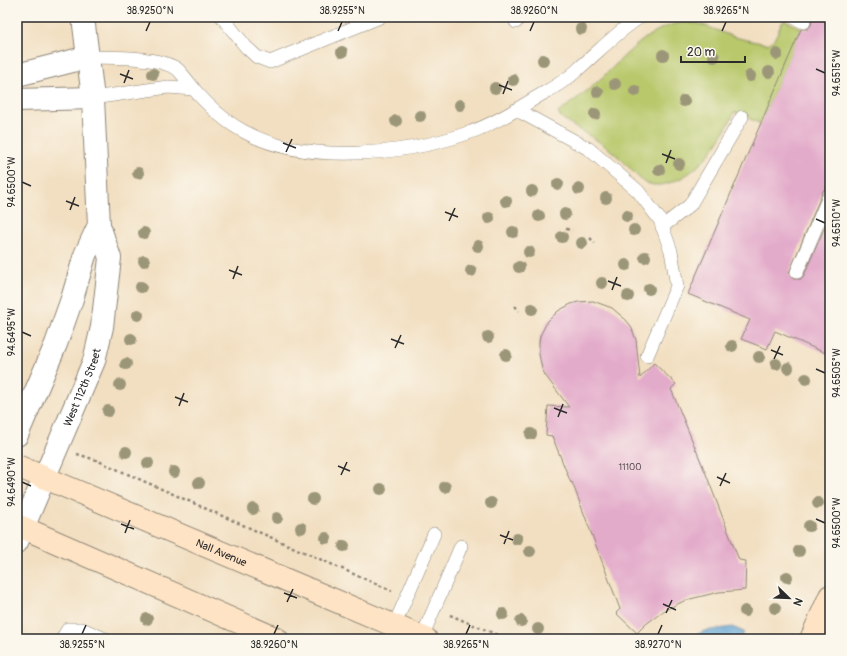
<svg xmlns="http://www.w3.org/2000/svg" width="847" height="656" viewBox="0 0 847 656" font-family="Pangolin,sans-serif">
  <rect width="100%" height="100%" fill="#fbf7ec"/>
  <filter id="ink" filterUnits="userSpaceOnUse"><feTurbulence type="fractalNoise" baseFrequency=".025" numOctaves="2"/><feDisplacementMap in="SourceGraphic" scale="8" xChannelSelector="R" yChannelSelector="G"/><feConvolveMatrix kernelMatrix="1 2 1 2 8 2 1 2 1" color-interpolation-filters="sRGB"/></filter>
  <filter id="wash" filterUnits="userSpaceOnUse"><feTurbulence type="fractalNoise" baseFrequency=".012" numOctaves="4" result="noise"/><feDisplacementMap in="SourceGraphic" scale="16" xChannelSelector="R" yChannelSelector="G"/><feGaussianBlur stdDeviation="0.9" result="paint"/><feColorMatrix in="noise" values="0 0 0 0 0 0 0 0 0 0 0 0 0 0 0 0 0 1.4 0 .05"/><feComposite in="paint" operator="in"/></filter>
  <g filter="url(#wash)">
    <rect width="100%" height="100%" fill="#f2dfc1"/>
    <!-- green -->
    <path fill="#b8c86a" stroke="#727a4a" d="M784,20l18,8 -41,96 -26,-12c-15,29 -33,61 -66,71 -8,3 -19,3 -26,-2 -7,-5 -12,-12 -18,-18 -6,-6 -13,-12 -20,-17 -11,-9 -42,-23 -47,-33 12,-10 26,-19 38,-30 28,-24 57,-65 98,-60 14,2 27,10 41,14 10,3 22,5 32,7 10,-2 11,-17 17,-24z"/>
    <!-- water -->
    <path fill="#5fa2d3" stroke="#45667f" d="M732,627l12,5 -3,7h-54l17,-8z"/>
    <g id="blocks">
      <!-- building -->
      <g fill="#e3abca">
        <path d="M810,17h20v169l-4,1 -3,4 -34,82 1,3 4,3h7l3,-4 26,-60v140l-55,-24 -8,18 -26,-10 9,-19 -62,-26 113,-265h7l3,-4 1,-4z"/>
        <path d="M593,301l19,7 14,12 5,6 5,14 4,38 14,-15 22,21 -5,5 35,85 33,86 7,1 -1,29 -26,2 -33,8 -21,10 -19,14 -9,9 -21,-20 4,-4 -48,-127 -1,1 -19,-47 -6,-1 2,-29 21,1 -24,-32 -3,-6 -3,-15v-11l1,-7 7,-14 11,-11 13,-7 7,-2z"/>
      </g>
    </g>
  </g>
  <g filter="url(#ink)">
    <use href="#blocks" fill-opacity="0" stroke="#8e8576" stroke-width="1"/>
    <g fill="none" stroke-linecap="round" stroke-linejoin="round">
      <!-- lane casing -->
      <g stroke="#8e8576" stroke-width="14">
        <g id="lane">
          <path d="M222,17l24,30 11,10 13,5 110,-45"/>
          <path d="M793,17l11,5"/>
          <path d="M516,22v-5"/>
          <path d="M88,57c25,1 64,-1 86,10 6,2 19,22 25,28 12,13 30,29 46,37 60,33 160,23 223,1 24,-8 47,-22 69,-36 10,-6 20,-11 29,-18 7,-4 13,-11 19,-16 18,-16 35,-33 55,-46"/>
          <path d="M93,98l75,-11 26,2"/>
          <path d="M517,110l72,39 49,42 22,29 11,31 6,35 -30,70"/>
          <path d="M662,227l28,-22 52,-88"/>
          <path d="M797,272l33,-78"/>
          <path d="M394,626l40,-92"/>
          <path d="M422,637l39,-91"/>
          <path d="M62,639l6,-10h14l23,10"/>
        </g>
      </g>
      <!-- street casing -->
      <g stroke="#8e8576" stroke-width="24">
        <g id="street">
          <path d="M17,75l71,-18"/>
          <path d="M17,100l76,-2"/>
          <path d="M17,435l39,-91 16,-45 13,-44 14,-30"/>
          <path id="s1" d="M17,542l77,-181 8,-34 8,-69 -11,-33 -6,-127 -10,-81"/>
        </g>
      </g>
      <!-- secondary casing -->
      <g stroke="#8e8576" stroke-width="24">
        <g id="secondary">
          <path id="s2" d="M17,466l409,173"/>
          <path d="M17,525l260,114"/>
          <path d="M811,639l19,-43"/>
        </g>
      </g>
      <!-- path -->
      <g stroke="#8e8576" stroke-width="2.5" stroke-dasharray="3 3" stroke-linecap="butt">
        <path d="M566,229l6,1"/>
        <path d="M590,238l5,5"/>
        <path d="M515,306l4,5"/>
        <path d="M77,454l19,6 296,131"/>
        <path d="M450,615l57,24"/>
      </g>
      <!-- lane -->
      <use href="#lane" stroke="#fff" stroke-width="13"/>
      <!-- street -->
      <use href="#street" stroke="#fff" stroke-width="22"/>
      <!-- secondary -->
      <use href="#secondary" stroke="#fee4c5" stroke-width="22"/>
    </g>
    <!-- trees -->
    <g fill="#9c9679">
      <circle cx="581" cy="29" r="6"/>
      <circle cx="342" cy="52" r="6"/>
      <circle cx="777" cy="54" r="6"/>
      <circle cx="663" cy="55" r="6"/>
      <circle cx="714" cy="57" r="6"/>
      <circle cx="543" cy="60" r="6"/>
      <circle cx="769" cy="72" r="6"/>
      <circle cx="153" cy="74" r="6"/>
      <circle cx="750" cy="76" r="6"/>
      <circle cx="513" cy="80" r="6"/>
      <circle cx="615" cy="84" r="6"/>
      <circle cx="495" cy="88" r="6"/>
      <circle cx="635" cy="91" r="6"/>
      <circle cx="598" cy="92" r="6"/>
      <circle cx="684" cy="101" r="6"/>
      <circle cx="460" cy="105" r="6"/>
      <circle cx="595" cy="114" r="6"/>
      <circle cx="420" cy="116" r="6"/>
      <circle cx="396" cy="121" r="6"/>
      <circle cx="679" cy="164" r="6"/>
      <circle cx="659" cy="170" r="6"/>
      <circle cx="138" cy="173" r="6"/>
      <circle cx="558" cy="184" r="6"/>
      <circle cx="579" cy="189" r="6"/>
      <circle cx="532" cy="191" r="6"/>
      <circle cx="606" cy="198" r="6"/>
      <circle cx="506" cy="201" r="6"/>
      <circle cx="565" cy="214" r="6"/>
      <circle cx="539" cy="216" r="6"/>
      <circle cx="627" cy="216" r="6"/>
      <circle cx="489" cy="218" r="6"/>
      <circle cx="634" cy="230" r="6"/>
      <circle cx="513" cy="232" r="6"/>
      <circle cx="144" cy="233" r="6"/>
      <circle cx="562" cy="237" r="6"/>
      <circle cx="582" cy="243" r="6"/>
      <circle cx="478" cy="246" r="6"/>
      <circle cx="529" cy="252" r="6"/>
      <circle cx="645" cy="257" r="6"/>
      <circle cx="144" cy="261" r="6"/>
      <circle cx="626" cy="265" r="6"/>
      <circle cx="519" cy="267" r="6"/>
      <circle cx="471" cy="271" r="6"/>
      <circle cx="602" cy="283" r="6"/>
      <circle cx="141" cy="287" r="6"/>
      <circle cx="649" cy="289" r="6"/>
      <circle cx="628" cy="296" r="6"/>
      <circle cx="532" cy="309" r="6"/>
      <circle cx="138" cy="315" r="6"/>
      <circle cx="488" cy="337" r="6"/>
      <circle cx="131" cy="339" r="6"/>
      <circle cx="732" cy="346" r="6"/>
      <circle cx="506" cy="355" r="6"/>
      <circle cx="759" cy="357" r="6"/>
      <circle cx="126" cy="364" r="6"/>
      <circle cx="776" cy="364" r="6"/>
      <circle cx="788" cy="368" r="6"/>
      <circle cx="806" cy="379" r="6"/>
      <circle cx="120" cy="385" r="6"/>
      <circle cx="108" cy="411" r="6"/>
      <circle cx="531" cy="434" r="6"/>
      <circle cx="126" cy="452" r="6"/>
      <circle cx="148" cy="463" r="6"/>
      <circle cx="174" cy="472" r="6"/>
      <circle cx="199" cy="483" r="6"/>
      <circle cx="445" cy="487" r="6"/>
      <circle cx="381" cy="489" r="6"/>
      <circle cx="313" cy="499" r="6"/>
      <circle cx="491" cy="503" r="6"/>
      <circle cx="818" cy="503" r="6"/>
      <circle cx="253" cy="509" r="6"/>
      <circle cx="277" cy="518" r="6"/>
      <circle cx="809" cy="526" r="6"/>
      <circle cx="301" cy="528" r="6"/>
      <circle cx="326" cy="538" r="6"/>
      <circle cx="517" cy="539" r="6"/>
      <circle cx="344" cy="546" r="6"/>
      <circle cx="530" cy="551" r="6"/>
      <circle cx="799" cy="551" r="6"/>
      <circle cx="787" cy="577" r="6"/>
      <circle cx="775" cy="608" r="6"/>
      <circle cx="745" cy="611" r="6"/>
      <circle cx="503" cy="614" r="6"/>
      <circle cx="147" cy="619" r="6"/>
      <circle cx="521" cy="621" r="6"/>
      <circle cx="538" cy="629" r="6"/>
    </g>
  </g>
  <!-- ticks -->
  <path fill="none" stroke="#2b2b2b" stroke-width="1.5" d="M146,31l4,-9M338,31l4,-9M530,31l4,-9M722,31l4,-9M816,69l9,4M120,74l13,5M124,83l5,-13M499,85l13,5M503,94l5,-13M283,143l13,5M286,152l6,-13M662,154l13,5M666,163l5,-13M22,182l9,4M66,201l13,5M70,210l5,-13M445,212l13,5M816,219l9,4M449,221l6,-13M229,270l13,5M233,279l5,-13M608,281l13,5M612,290l5,-13M22,332l9,4M391,339l13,5M395,348l6,-13M771,350l12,5M774,359l6,-13M816,369l9,4M175,397l13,5M179,406l5,-13M554,408l13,5M558,417l5,-13M338,466l12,5M341,475l6,-13M717,477l13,6M22,482l9,4M720,486l6,-13M816,519l9,4M121,524l13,5M125,533l5,-13M500,535l13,5M504,544l5,-13M284,593l13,5M287,602l6,-13M663,604l13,6M666,613l6,-13M82,634l4,-9M274,634l4,-9M466,634l4,-9M658,634l4,-9"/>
  <g text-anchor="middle" stroke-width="3" stroke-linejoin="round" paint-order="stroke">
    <!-- number labels -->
    <g font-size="9" fill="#594b53">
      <text x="630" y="470">11100</text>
    </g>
    <!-- street labels -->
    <g font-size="11" fill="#2b2b2b" stroke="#fbf7ec">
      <text dy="4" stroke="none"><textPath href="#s1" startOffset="168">West 112th Street</textPath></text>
      <text dy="4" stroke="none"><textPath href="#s2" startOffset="222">Nall Avenue</textPath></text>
    </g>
  </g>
  <!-- margin -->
  <rect width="847" height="656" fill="none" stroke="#fbf7ec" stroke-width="44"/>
  <!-- north arrow -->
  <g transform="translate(789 598) rotate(113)" stroke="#fbf7ec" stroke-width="3" paint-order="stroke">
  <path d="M0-3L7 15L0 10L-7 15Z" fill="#2b2b2b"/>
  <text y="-6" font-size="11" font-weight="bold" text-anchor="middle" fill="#2b2b2b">N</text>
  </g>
  <!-- scale -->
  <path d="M681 56v6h64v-6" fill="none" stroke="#2b2b2b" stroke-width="2"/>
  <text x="687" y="56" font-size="12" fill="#2b2b2b" stroke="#fbf7ec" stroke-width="3" paint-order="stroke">20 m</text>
  <rect x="22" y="22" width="803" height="612" fill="none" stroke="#2b2b2b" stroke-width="1.5"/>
  <g font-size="10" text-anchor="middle" fill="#2b2b2b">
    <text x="150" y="14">38.9250°N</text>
    <text x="342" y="14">38.9255°N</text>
    <text x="534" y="14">38.9260°N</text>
    <text x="726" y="14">38.9265°N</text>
    <text transform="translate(836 73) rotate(-90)" y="4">94.6515°W</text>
    <text transform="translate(11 182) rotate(-90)" y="4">94.6500°W</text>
    <text transform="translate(836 223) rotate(-90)" y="4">94.6510°W</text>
    <text transform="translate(11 332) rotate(-90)" y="4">94.6495°W</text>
    <text transform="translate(836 373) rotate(-90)" y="4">94.6505°W</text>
    <text transform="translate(11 482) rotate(-90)" y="4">94.6490°W</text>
    <text transform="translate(836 523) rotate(-90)" y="4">94.6500°W</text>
    <text x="82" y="648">38.9255°N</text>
    <text x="274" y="648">38.9260°N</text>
    <text x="466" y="648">38.9265°N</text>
    <text x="658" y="648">38.9270°N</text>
  </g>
</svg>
